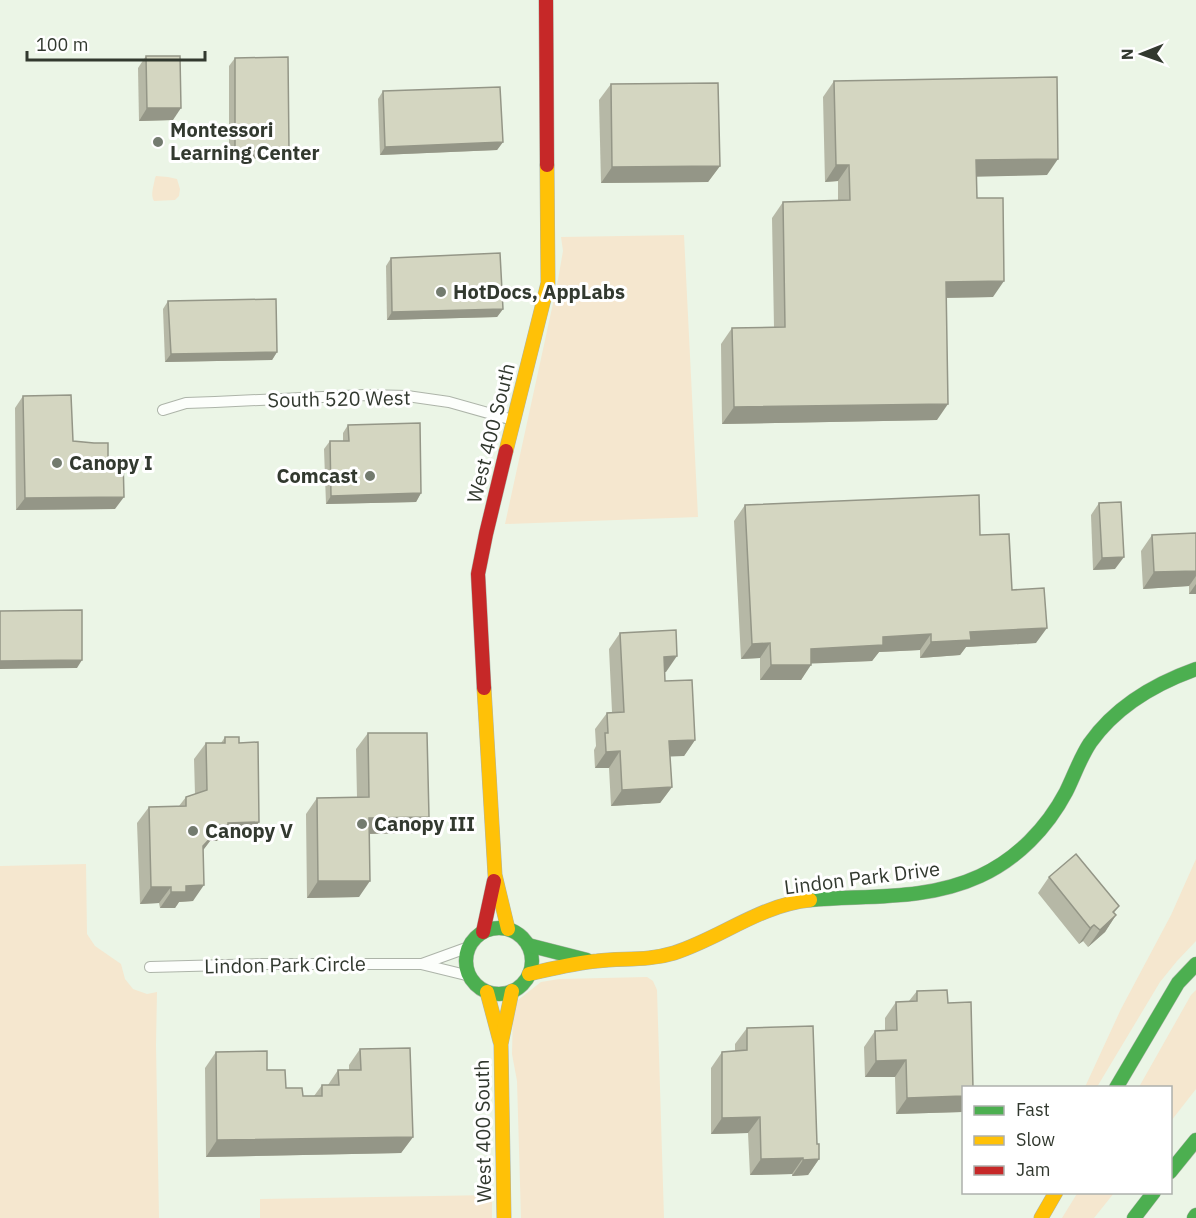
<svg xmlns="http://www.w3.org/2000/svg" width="1196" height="1218" viewBox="0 0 1196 1218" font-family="'IBM Plex Sans',sans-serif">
  <rect width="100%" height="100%" fill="#ebf5e6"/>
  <!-- green -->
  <g fill="#f5e7cf">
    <path d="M156,176l12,1 9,2 3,10 -1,7 -4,4 -21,1c-4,-6 0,-16 1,-23z"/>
    <path d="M684,235l14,282 -193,7 52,-239 6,-34 -2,-14z"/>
    <path d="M1196,859v82l-19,20 -17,21 -63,105h-12l36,-78 50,-94z"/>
    <path d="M86,864l1,70 8,12 26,18 4,15 8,10 14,5 10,-2 -1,53 3,173h-159v-352z"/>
    <path d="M647,977l6,4 4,9 7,228h-143l-4,-137 -5,-27 1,-44 5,-10 23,-18 18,-3z"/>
    <path d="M1196,990v99l-25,32 -1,-33 -31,-1 52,-92z"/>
    <path d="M1078,1192h36v1l-20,25h-32z"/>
    <path d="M492,1195v23h-232v-19z"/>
  </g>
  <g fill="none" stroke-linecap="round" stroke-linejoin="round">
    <!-- street casing -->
    <g stroke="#adb4a9" stroke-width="12">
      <g id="street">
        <path d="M163,410l23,-7 29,-1 150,-7 42,1 42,6 64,18"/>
        <path d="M422,964l47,-17"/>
        <path d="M150,967l112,-3h159l49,12"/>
      </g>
    </g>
    <!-- fast casing -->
    <g stroke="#adb4a9" stroke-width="15">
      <g id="fast">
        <path d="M810,900c57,-5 116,1 170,-24 37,-17 67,-48 86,-84 8,-16 14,-34 24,-49 26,-37 64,-59 106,-74"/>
        <circle cx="499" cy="961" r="33"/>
        <path d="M528,945l59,15"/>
        <path d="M1116,1088l62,-105 18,-19"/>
        <path d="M1170,1172l26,-32"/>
        <path d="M1134,1218l20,-26"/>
        <path d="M1194,1218l2,-3"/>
      </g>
    </g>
    <!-- slow casing -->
    <g stroke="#adb4a9" stroke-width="15">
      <g id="slow">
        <path d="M506,451l42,-168 -1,-118"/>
        <path d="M484,688l11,187 13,54"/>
        <path d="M529,974c22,-5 45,-11 68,-13 26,-3 51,0 77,-8 47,-15 86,-48 136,-53"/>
        <path d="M487,992l13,49"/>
        <path d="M504,1218l-3,-174 11,-53"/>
        <path d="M1041,1218l15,-26"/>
      </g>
    </g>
    <!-- jam casing -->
    <g stroke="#adb4a9" stroke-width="15">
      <g id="jam">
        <path d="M546,0l1,165"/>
        <path d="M484,688l-6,-114 8,-40 20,-83"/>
        <path d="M483,932l11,-51"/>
      </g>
    </g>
    <!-- street -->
    <use href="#street" stroke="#fcfefb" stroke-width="10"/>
    <!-- fast -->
    <use href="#fast" stroke="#4caf50" stroke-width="14"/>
    <!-- slow -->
    <use href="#slow" stroke="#ffc107" stroke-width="14"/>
    <!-- jam -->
    <use href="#jam" stroke="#c62828" stroke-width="14"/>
  </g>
  <!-- wall -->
  <g fill="#b6b8a6">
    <path d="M146,56l27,64 -34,1 -1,-53z"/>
    <path d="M235,58l54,92 -5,8 -55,1v-93z"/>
    <path d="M834,81l213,94 -71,1 1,22 16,99 -47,1 -9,122 -215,4 -1,-80 11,-16 42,-1 -2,-109 11,-16 55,-1v-20l-13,1 -2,-85z"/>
    <path d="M611,84l109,82 -12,16 -107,1 -2,-83z"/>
    <path d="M383,91l120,51 -6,8 -117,5 -2,-56z"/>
    <path d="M391,258l112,51 -6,8 -110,3 -1,-54z"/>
    <path d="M168,301l109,51 -5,8 -107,2 -2,-53z"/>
    <path d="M23,396l50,45 35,17 7,51 -99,1 -1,-102z"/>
    <path d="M348,425l73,68 -5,9 -90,2 -2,-55 6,-8h13v-8z"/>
    <path d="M1099,503l16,66 -22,1 -2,-55z"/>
    <path d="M745,505l235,30 32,55 24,53 -70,4 -6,8 -40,3v-8l-41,2 -7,9 -61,2 -10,17h-41v-22l-19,1 -7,-138z"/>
    <path d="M1196,533v61h-7v-8l-46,3 -2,-38 11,-16z"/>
    <path d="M620,633l46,39h-1v9l30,59 -11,16h-14l2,31 -12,16 -49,3 -2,-38h-14l-1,-18 2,-4 -1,-17 12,-16 5,-1 -3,-63z"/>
    <path d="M368,733l61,84 -11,16 -48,1 -11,63 -52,1 -1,-84 11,-16 40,-1 -1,-48z"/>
    <path d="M225,737l23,101 -30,1 -1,2h-7l-7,9 -10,51 -14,1 -4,6h-15l-1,-5 -19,1 -3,-81 12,-16 30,-1 7,-9 9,-3 -1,-35 12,-16h15z"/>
    <path d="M1049,877l70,29 -5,7 2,2 -11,17 -17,15 -5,-6 -4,3 -41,-51z"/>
    <path d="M917,991l31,12 14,109 -66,2 -1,-37h-30l-1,-30 11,-16 10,-1v-12l11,-16 13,-1z"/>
    <path d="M747,1028l70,116 2,15 -11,16 -16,1v-2l-42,1 -2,-42 -37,1v-66l11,-16 13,-1v-7z"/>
    <path d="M360,1049l53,88 -12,16 -195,4 -1,-89 11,-16 51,18 19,18 17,8h11l8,-11h6l10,-15h11v-5z"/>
  </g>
  <!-- shaded-wall -->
  <g fill="#949687">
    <path d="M147,108h34l-8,12 -34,1z"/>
    <path d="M503,142l-6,8 -117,5 5,-8z"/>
    <path d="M289,150l-5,8 -55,1 6,-8z"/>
    <path d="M1058,159l-11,16 -82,2 11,-17z"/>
    <path d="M836,165h13l-11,16 -13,1z"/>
    <path d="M720,166l-12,16 -107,1 11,-16z"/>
    <path d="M1004,281l-11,16 -58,1 11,-16z"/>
    <path d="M503,309l-6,8 -110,3 5,-8z"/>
    <path d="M277,352l-5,8 -107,2 6,-8z"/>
    <path d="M948,404l-11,16 -215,4 12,-17z"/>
    <path d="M421,493l-5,9 -90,2 5,-8z"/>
    <path d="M124,497l-9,12 -99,1 9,-12z"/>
    <path d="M1124,557l-9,12 -22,1 9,-12z"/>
    <path d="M1196,571v5l-7,10 -46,3 11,-17z"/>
    <path d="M1196,584v10h-7z"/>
    <path d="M1047,628l-11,15 -70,4 -6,8 -40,3 11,-16 39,-10z"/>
    <path d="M931,634l-11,16 -41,2 -7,9 -71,3 10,-15 72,-12z"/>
    <path d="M770,643l-10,15 -19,1 11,-15z"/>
    <path d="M677,656l-11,16 -13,1 11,-16z"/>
    <path d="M82,660l-5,8 -77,1v-8z"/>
    <path d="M771,665h40l-10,15h-41z"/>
    <path d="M695,740l-11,16 -26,1 11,-16z"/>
    <path d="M620,751l-11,17h-14l11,-16z"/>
    <path d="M672,787l-12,16 -49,3 11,-16z"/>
    <path d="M429,817l-11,16 -60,1 11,-16z"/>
    <path d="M259,822l-11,16 -30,1 -1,2h-7l-6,8 -12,13 27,-37 9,-2z"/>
    <path d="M318,881h52l-11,16 -52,1z"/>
    <path d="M204,885l-11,16 -14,1 -4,6h-15l11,-16 15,-6z"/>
    <path d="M151,887h20l-12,16 -19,1z"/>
    <path d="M1116,915l-11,17 -17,15 12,-17z"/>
    <path d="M1094,925l-11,16 -4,3 11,-16z"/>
    <path d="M906,1060l-11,17h-30l11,-16z"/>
    <path d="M963,1096v14l-1,2 -66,2 11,-16z"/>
    <path d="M760,1117l-12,16 -37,1 11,-16z"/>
    <path d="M413,1137l-12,16 -195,4 11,-17z"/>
    <path d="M803,1158l-11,16 -42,1 11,-16z"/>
    <path d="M819,1159l-11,16 -16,1 11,-16z"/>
  </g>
  <!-- building -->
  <g fill="#d4d6c1" stroke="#949687" stroke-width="1.5">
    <path d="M146,56h34l1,52h-34z"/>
    <path d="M288,57l1,93 -54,1v-93z"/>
    <path d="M1057,77l1,82 -82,1 1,38h26l1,83 -58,1 2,122 -214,3 -2,-79 53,-1 -2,-125 67,-2 -1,-35h-13l-2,-84z"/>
    <path d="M718,83l2,83 -108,1 -1,-83z"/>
    <path d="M500,87l3,55 -118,5 -2,-56z"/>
    <path d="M500,253l3,56 -111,3 -1,-54z"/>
    <path d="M276,299l1,53 -106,2 -3,-53z"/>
    <path d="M71,395l2,46 21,2h14v15h15l1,39 -99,1 -2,-102z"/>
    <path d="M420,423l1,70 -90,3 -1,-55h19l-1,-16z"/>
    <path d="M979,495l1,40 29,-1 3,56 32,-2 3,40 -77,4 1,8 -40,2v-8l-48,3v8l-72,4v16h-40l-1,-22 -18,1 -7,-139z"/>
    <path d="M1121,502l3,55 -22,1 -3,-55z"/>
    <path d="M1196,533v38l-42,1 -2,-37z"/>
    <path d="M82,610v50l-82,1v-50z"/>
    <path d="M676,630l1,26 -13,1 1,24 27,-1 3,60 -26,1 3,46 -50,3 -2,-39 -14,1 -1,-19h3l-1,-20 17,-1 -4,-79z"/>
    <path d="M368,733h59l2,84 -60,1 1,63h-52l-1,-83 52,-1z"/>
    <path d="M225,737h14v6l19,-1 1,80 -31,1v2h-9l-4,8 -12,13 1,39 -18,1v6h-15v-5h-20l-2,-80 37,-1v-9l21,-7 -1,-47h19z"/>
    <path d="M1076,854l43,52 -6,6 3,3 -16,15 -6,-5 -4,3 -41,-51z"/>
    <path d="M947,990l1,13 23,-1 2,86h-10v8l-56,2 -1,-38 -30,1 -1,-30 22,-1 -1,-28 21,-1v-10z"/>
    <path d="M813,1026l4,118h2v15l-16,1v-2l-42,1 -1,-42 -38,1v-66l25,-2v-22z"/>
    <path d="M410,1048l3,89 -196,3 -1,-88 51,-1v19h18l1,18h16l1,8h19v-11h17l-1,-15h23l-1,-21z"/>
  </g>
  <!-- markers -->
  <g fill="#737b6f" stroke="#fff" stroke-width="2">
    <circle cx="158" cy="142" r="6"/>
    <circle cx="441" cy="292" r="6"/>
    <circle cx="57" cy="463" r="6"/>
    <circle cx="370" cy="476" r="6"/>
    <circle cx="362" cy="824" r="6"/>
    <circle cx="193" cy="831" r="6"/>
  </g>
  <g text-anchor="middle" stroke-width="6" stroke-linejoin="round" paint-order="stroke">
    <!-- poi labels -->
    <g font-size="20" font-weight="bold" fill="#32392f" stroke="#fff" text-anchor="start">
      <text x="170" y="137">Montessori<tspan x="170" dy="23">Learning Center</tspan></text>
      <text x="453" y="299">HotDocs, AppLabs</text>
      <text x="69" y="470">Canopy I</text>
      <text x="358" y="483" text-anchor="end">Comcast</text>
      <text x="374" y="831">Canopy III</text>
      <text x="205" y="838">Canopy V</text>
    </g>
    <!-- street labels -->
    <g font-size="20" fill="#32392f" stroke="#fff">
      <text transform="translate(339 399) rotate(-1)" y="7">South 520 West</text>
      <text transform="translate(491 433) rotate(-76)" y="7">West 400 South</text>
      <text transform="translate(862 878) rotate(-7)" y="7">Lindon Park Drive</text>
      <text transform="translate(285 965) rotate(-1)" y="7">Lindon Park Circle</text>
      <text transform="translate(483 1131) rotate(-91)" y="7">West 400 South</text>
    </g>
  </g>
  <!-- legend -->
  <rect x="962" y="1086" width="210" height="108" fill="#ffffff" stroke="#adb0ac" stroke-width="1.5"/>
  <rect x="974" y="1106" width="30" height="9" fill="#4caf50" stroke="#adb0ac" stroke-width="1.5"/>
  <text x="1016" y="1116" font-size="18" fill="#32392f">Fast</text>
  <rect x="974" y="1136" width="30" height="9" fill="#ffc107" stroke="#adb0ac" stroke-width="1.5"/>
  <text x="1016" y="1146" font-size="18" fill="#32392f">Slow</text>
  <rect x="974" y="1166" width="30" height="9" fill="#c62828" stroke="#adb0ac" stroke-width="1.5"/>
  <text x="1016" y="1176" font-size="18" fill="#32392f">Jam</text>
  <!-- north arrow -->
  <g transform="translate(1142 54) rotate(269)" stroke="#ffffff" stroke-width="4.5" paint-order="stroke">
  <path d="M0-4.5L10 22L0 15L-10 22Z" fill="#32392f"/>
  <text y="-9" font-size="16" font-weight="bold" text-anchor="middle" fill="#32392f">N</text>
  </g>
  <!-- scale -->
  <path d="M27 51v9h178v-9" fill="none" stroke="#32392f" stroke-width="3"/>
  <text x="36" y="51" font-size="18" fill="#32392f" stroke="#ffffff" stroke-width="4.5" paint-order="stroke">100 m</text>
</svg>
